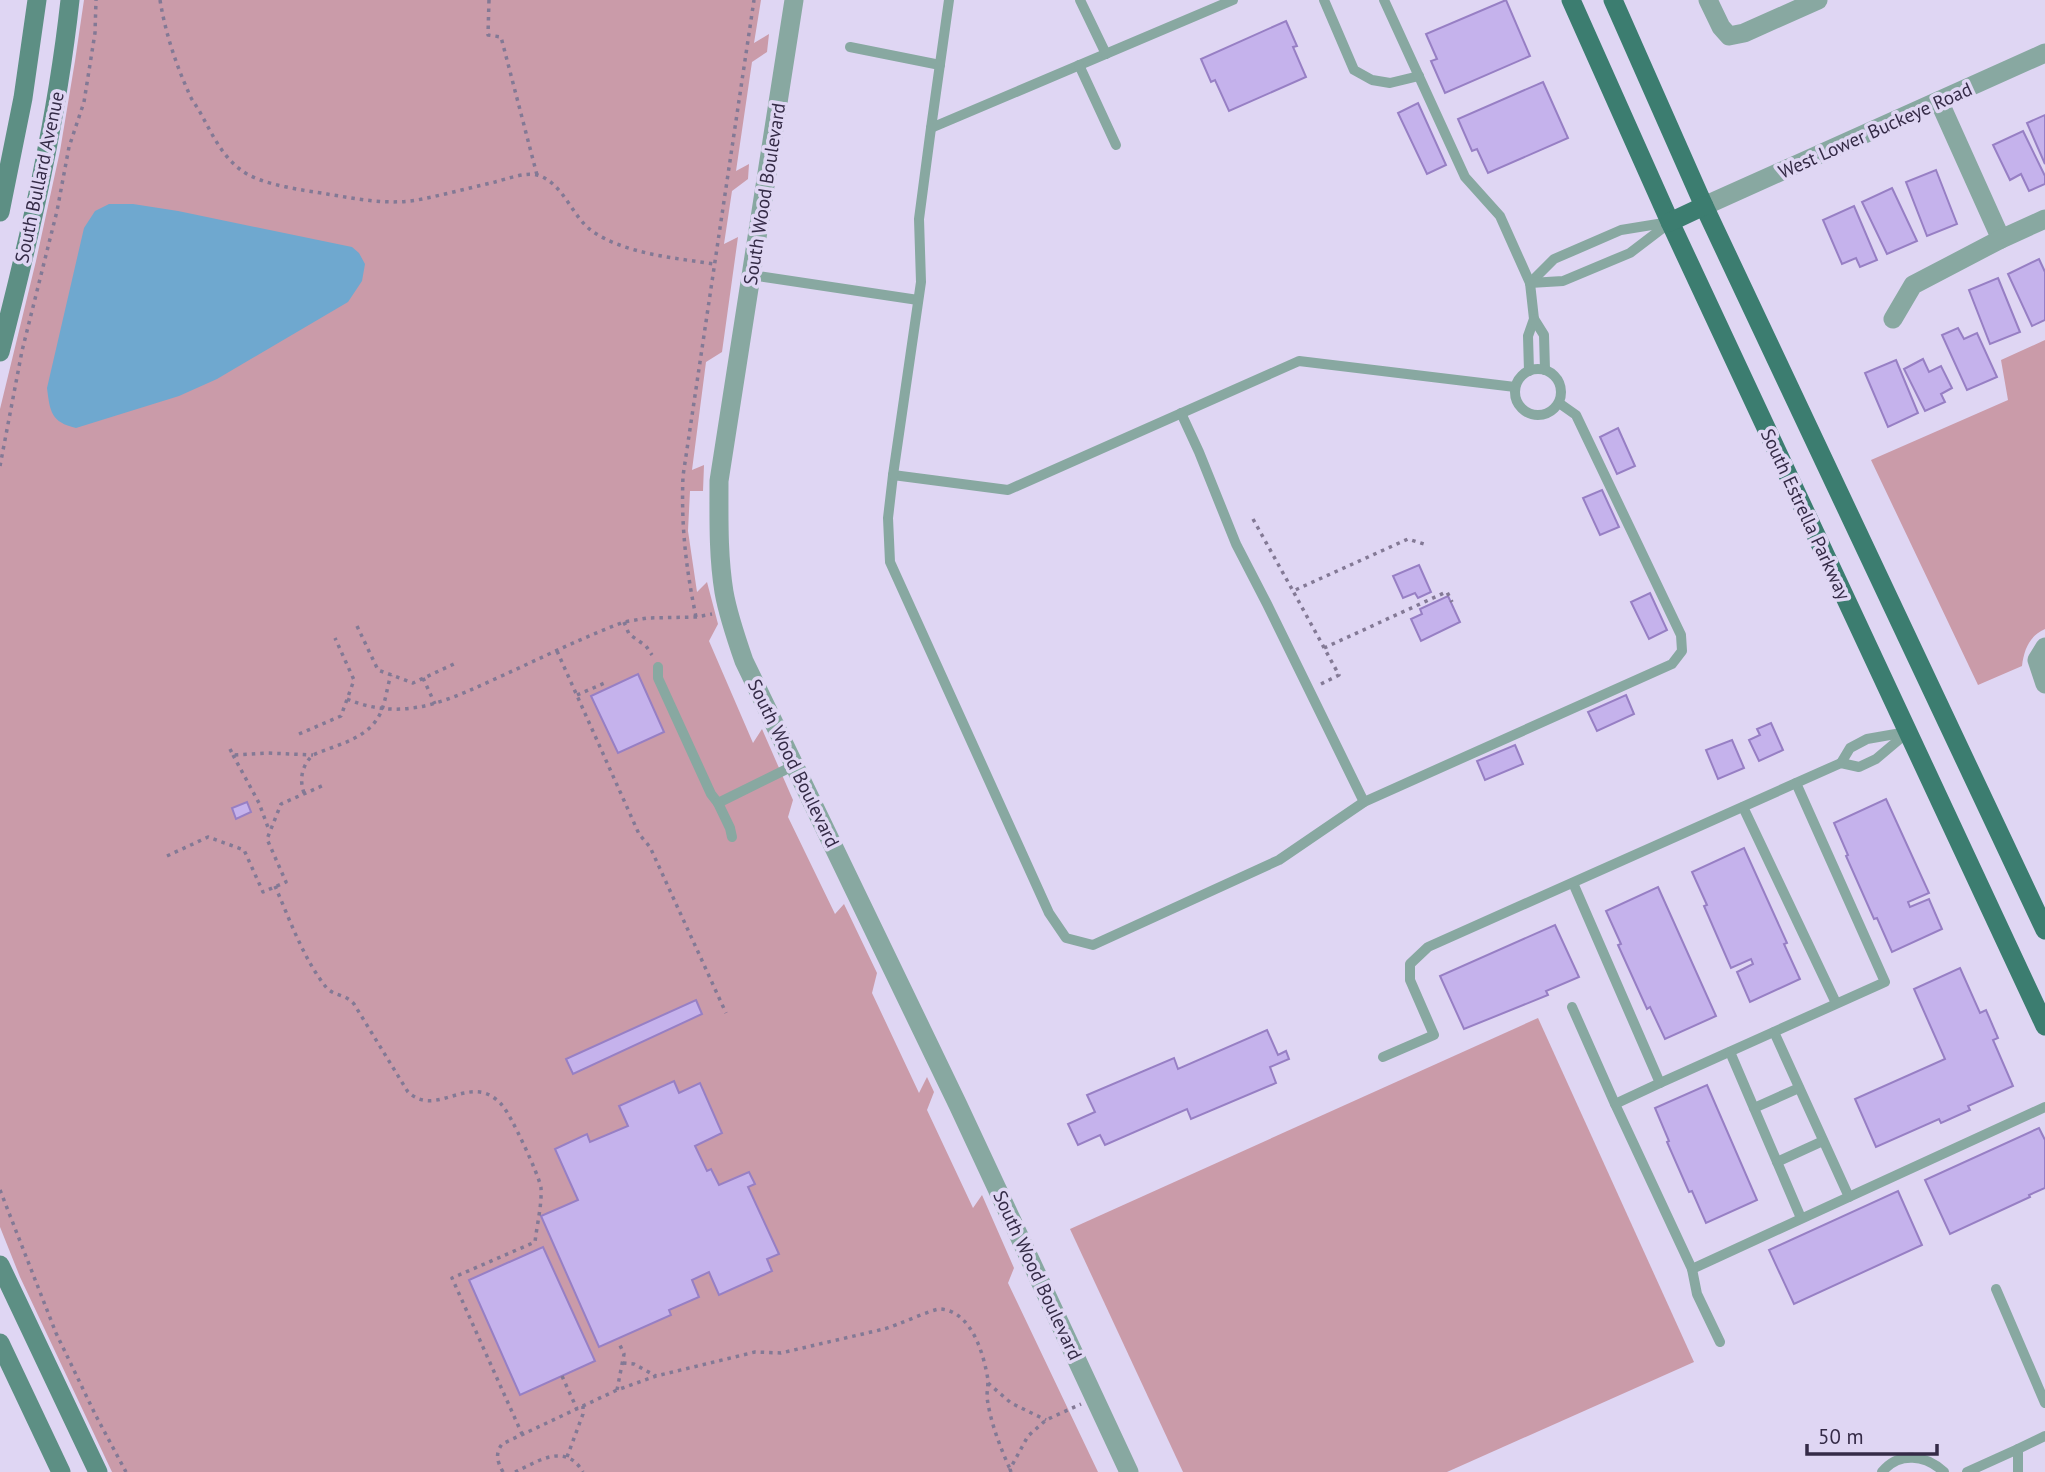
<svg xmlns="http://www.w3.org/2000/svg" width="2045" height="1472" viewBox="0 0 2045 1472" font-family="'PT Sans',sans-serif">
  <rect width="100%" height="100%" fill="#dfd6f3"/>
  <!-- green -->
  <g fill="#ca9ba9">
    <path d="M84,0h677l-7,43 15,-9 -2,18 -15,10 -16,109 13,-7 -1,15 -16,12 -8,53 14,-7 -16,115 -16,10 -14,108 12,-5 -1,26h-13l-2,40 9,61 10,-10 11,42 -9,17 44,102 9,-14 31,71 -5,17 47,97 9,-10 33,69 -5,20 47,100 8,-16 7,15 -7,18 46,98 9,-13 32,73 -6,15 90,189h-986l-92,-195 -20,-50v-818l36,-148 24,-110 15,-90z"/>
    <path d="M2045,340v289c-16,7 -21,21 -23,37l-44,19 -107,-225 137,-60 -7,-40z"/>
    <path d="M1538,1018l156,344 -247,110h-264l-113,-243z"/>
  </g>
  <!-- water -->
  <path fill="#6fa8cf" d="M109,204h24l45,7 174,36 7,6 6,11 -3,17 -14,21 -131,77 -38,17 -103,32c-25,-6 -26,-16 -29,-40l37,-160 11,-17z"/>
  <!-- building -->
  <g fill="#c5b2ec" stroke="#977fc4" stroke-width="2">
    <path d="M1506,0l24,56 -85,37 -14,-32 6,-2 -11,-25z"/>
    <path d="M1286,21l11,25 -4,1 13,30 -77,34 -14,-31 -4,2 -10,-23z"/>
    <path d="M1543,82l25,56 -80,35 -11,-24 -5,2 -14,-32z"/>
    <path d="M1418,103l28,62 -19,9 -29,-61z"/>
    <path d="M2045,115v49l-18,-41z"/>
    <path d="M2023,131l22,45v8l-16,7 -8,-17 -11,6 -17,-35z"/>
    <path d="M1936,170l21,54 -30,12 -21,-54z"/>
    <path d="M1892,188l25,53 -30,13 -25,-52z"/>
    <path d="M1854,206l23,54 -17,7 -4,-9 -14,6 -19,-44z"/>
    <path d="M2039,259l6,13v48l-13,6 -24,-52z"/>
    <path d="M1998,278l22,54 -30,12 -21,-54z"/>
    <path d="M1958,328l6,11 13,-6 20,44 -30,13 -25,-55z"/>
    <path d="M1923,359l6,13 12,-6 11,22 -11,6 4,8 -20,9 -21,-42z"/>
    <path d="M1896,360l22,53 -30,14 -23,-54z"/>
    <path d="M1618,428l17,38 -18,8 -17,-37z"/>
    <path d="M1602,490l17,37 -19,8 -17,-37z"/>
    <path d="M1419,565l12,27 -13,6 -3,-5 -12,5 -10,-22z"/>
    <path d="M1650,593l17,37 -18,9 -18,-37z"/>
    <path d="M1448,596l12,26 -39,19 -10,-22 11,-5 -2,-5z"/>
    <path d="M638,674l26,58 -46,21 -27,-57z"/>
    <path d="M1626,695l8,19 -37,17 -9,-19z"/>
    <path d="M1771,723l12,27 -24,11 -10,-21 11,-5 -3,-6z"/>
    <path d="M1732,740l12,28 -26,11 -12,-29z"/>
    <path d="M1515,745l8,19 -38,16 -8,-19z"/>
    <path d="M1886,799l43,94 -21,9 2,5 19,-8 13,30 -50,23 -15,-34 -3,1 -28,-63 2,-1 -14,-32z"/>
    <path d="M247,802l4,10 -15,7 -4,-11z"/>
    <path d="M1744,848l43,95 -3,1 16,35 -50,23 -13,-30 16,-8 -2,-5 -20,9 -27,-62 3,-1 -15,-33z"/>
    <path d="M1658,887l58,129 -51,23 -15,-32 -3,2 -29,-64 3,-1 -15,-33z"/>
    <path d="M1555,925l24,52 -33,14 2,4 -84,34 -24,-53z"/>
    <path d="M1960,968l20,45 6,-3 12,28 -5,2 20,46 -45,20 2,4 -29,13 -2,-4 -63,28 -21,-48 90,-40 -31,-70z"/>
    <path d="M696,1000l6,14 -129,60 -7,-15z"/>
    <path d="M1267,1030l11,25 8,-4 3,8 -19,8 6,16 -85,36 -4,-10 -82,36 -5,-10 -22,10 -10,-21 27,-12 -8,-17 87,-37 4,11z"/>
    <path d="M674,1081l5,12 21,-10 22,50 -27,13 12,25 4,-2 8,16 30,-13 6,12 -7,3 31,67 -12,5 5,12 -53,24 -10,-23 -17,8 7,17 -30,13 2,5 -72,32 -58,-131 37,-16 -23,-51 32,-15 3,8 38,-16 -9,-20z"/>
    <path d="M1707,1085l50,115 -51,23 -14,-32 -3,1 -22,-50 2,-1 -14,-33z"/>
    <path d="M2039,1128l6,12v48l-16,7 1,2 -80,37 -25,-54z"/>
    <path d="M1898,1191l24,54 -128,59 -25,-54z"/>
    <path d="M543,1247l52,114 -75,34 -51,-115z"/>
  </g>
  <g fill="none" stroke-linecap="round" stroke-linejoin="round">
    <!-- path -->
    <g stroke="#837995" stroke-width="3.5" stroke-dasharray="3.5 5" stroke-linecap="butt">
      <path d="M160,0c5,31 15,62 28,91 3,9 9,15 13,23 11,20 21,42 40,56 19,15 62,20 86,24 31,5 60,11 90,6 26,-5 52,-12 78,-18 12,-3 29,-10 42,-7 26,7 35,42 55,56 33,23 83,27 122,33"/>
      <path d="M489,0l-1,35 13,2 36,138"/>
      <path d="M0,466l22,-115 35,-140 12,-64 15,-45 11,-69 1,-33"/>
      <path d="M1253,519l40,72"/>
      <path d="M696,617c-10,-49 -15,-90 -13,-141l71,-476"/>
      <path d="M624,622l5,12 17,12 6,9"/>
      <path d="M357,626l21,44 35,13 43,-20"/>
      <path d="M1324,648l120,-55 3,-1 5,10"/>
      <path d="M557,651l82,183 11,13 76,166"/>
      <path d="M423,678l12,26"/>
      <path d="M1321,684l18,-9 -46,-84 115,-52 19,6"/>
      <path d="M577,695l30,-13"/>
      <path d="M347,699c60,25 105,-1 159,-25 39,-18 78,-37 118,-52l23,-4 49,-1 16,-3"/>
      <path d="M299,734l42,-18 13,-36 -19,-42"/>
      <path d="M230,749l3,6 34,-2 46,2"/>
      <path d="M233,755l26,48 10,27"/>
      <path d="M304,793c-5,-14 -2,-28 9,-38 25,-11 56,-16 68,-43 5,-12 6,-25 10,-37"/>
      <path d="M167,856l41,-19 36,13 19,42 23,-10 -19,-43 14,-35 43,-19"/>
      <path d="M275,886c14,32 29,74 51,101 7,9 20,7 28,17l54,88c23,21 46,-3 72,0 8,1 16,6 22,13 8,8 38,72 39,83 1,17 -4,36 -6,54l-83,36 70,156"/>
      <path d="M0,1190l56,143 40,83 30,56"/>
      <path d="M623,1363l11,1 22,12"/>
      <path d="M562,1376l15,33"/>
      <path d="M988,1383l23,20 35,17"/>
      <path d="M617,1390l7,-36 -5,-11"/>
      <path d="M567,1457l16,-43v-8"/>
      <path d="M503,1472c-6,-11 -8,-18 -1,-28l115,-54 39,-14 99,-24 26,1 103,-24c12,-3 48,-20 56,-20 32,2 44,46 48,71 0,6 -1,11 -1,17 3,24 13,50 23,72"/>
      <path d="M515,1472c24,-11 50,-30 68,0"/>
      <path d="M1011,1472l-1,-3 18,-33 18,-16 35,-16"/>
    </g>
    <!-- service -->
    <g stroke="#88a8a1" stroke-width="10">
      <path d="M949,0l-18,128 302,-128"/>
      <path d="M1080,0l26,54"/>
      <path d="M1324,0l30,70 18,10 18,3 29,-7"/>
      <path d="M1384,0l81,177 35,39 30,67 4,36 -6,17 1,35"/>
      <path d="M850,47l90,18"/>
      <path d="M1079,65l37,80"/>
      <path d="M751,275l167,25"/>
      <path d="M1530,283l24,-24 67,-29 49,-8"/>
      <path d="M1530,283l33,-2 67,-28 38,-29"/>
      <path d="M1534,319l10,16 1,35"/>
      <circle cx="1538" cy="392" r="23"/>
      <path d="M1515,387l-216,-26 -291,129 -115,-15 -5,43 2,44 159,351 17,25 27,7 186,-85 85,-58 308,-138 10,-13 -1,-16 -105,-220 -17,-12"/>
      <path d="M1181,413l18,39 37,92 31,60 97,198"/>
      <path d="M893,475l28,-193 -2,-63 12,-91"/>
      <path d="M658,667v11l53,116 7,9 77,-38"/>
      <path d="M1841,763l9,-15 17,-9 40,-7"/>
      <path d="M718,803l12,25 2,9"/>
      <path d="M1743,807l93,196"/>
      <path d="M1573,883l87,200 225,-101 -89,-199"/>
      <path d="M1572,1007l43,97"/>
      <path d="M1774,1032l75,165"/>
      <path d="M1730,1052l71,166"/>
      <path d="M1383,1057l51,-22 -24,-55v-16l18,-17 413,-184 18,4 17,-8 32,-27"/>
      <path d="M1660,1083l-45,21 77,165 353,-162"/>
      <path d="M1754,1108l45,-20"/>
      <path d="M1777,1162l46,-21"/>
      <path d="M1692,1269l5,25 23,48"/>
      <path d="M1996,1289l49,114"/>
      <path d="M1882,1472c17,-21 44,-17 62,0"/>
      <path d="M1967,1472l51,-23"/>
      <path d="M2018,1472v-23l27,-13"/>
    </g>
    <!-- minor -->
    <g stroke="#88a8a1" stroke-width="19">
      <path d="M1708,0l13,27 8,9 15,-3 74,-33"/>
      <path d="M1939,101l62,138"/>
      <path d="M1704,206l341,-153"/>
      <path d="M1893,319l20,-34 88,-46 44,-20"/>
      <path d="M2045,647l-8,13 8,24"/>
    </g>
    <!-- tertiary -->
    <path stroke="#88a8a1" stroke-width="19" d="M794,0l-75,481c0,37 -1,74 5,111 4,23 12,46 20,69l214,444 171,367"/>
    <!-- secondary -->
    <g stroke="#5d8f84" stroke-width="19">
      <path d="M0,212l23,-114 14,-98"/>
      <path d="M0,352c30,-116 57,-233 70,-352"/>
      <path d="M0,1265l98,207"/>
      <path d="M0,1343l61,129"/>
    </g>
    <!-- primary -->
    <g stroke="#3c7d70" stroke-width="19">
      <path d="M1571,0l99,222 375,804"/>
      <path d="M1613,0l91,206 341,724"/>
      <path d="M1670,222l34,-16"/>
    </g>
  </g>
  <g text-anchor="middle" stroke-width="7" stroke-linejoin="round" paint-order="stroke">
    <!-- street labels -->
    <g font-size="19" fill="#352b47" stroke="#dfd6f3">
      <text transform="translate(1875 130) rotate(-24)" y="7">West Lower Buckeye Road</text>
      <text transform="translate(39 177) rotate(-78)" y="7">South Bullard Avenue</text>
      <text transform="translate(764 194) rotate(-81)" y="7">South Wood Boulevard</text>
      <text transform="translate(1806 514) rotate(65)" y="7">South Estrella Parkway</text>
      <text transform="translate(794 763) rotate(64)" y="7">South Wood Boulevard</text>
      <text transform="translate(1038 1275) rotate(65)" y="7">South Wood Boulevard</text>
    </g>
  </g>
  <!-- scale -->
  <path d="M1807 1444v10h130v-10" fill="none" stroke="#352b47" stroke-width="3.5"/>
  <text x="1818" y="1444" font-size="21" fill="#352b47" stroke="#dfd6f3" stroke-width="5" paint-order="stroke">50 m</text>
</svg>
